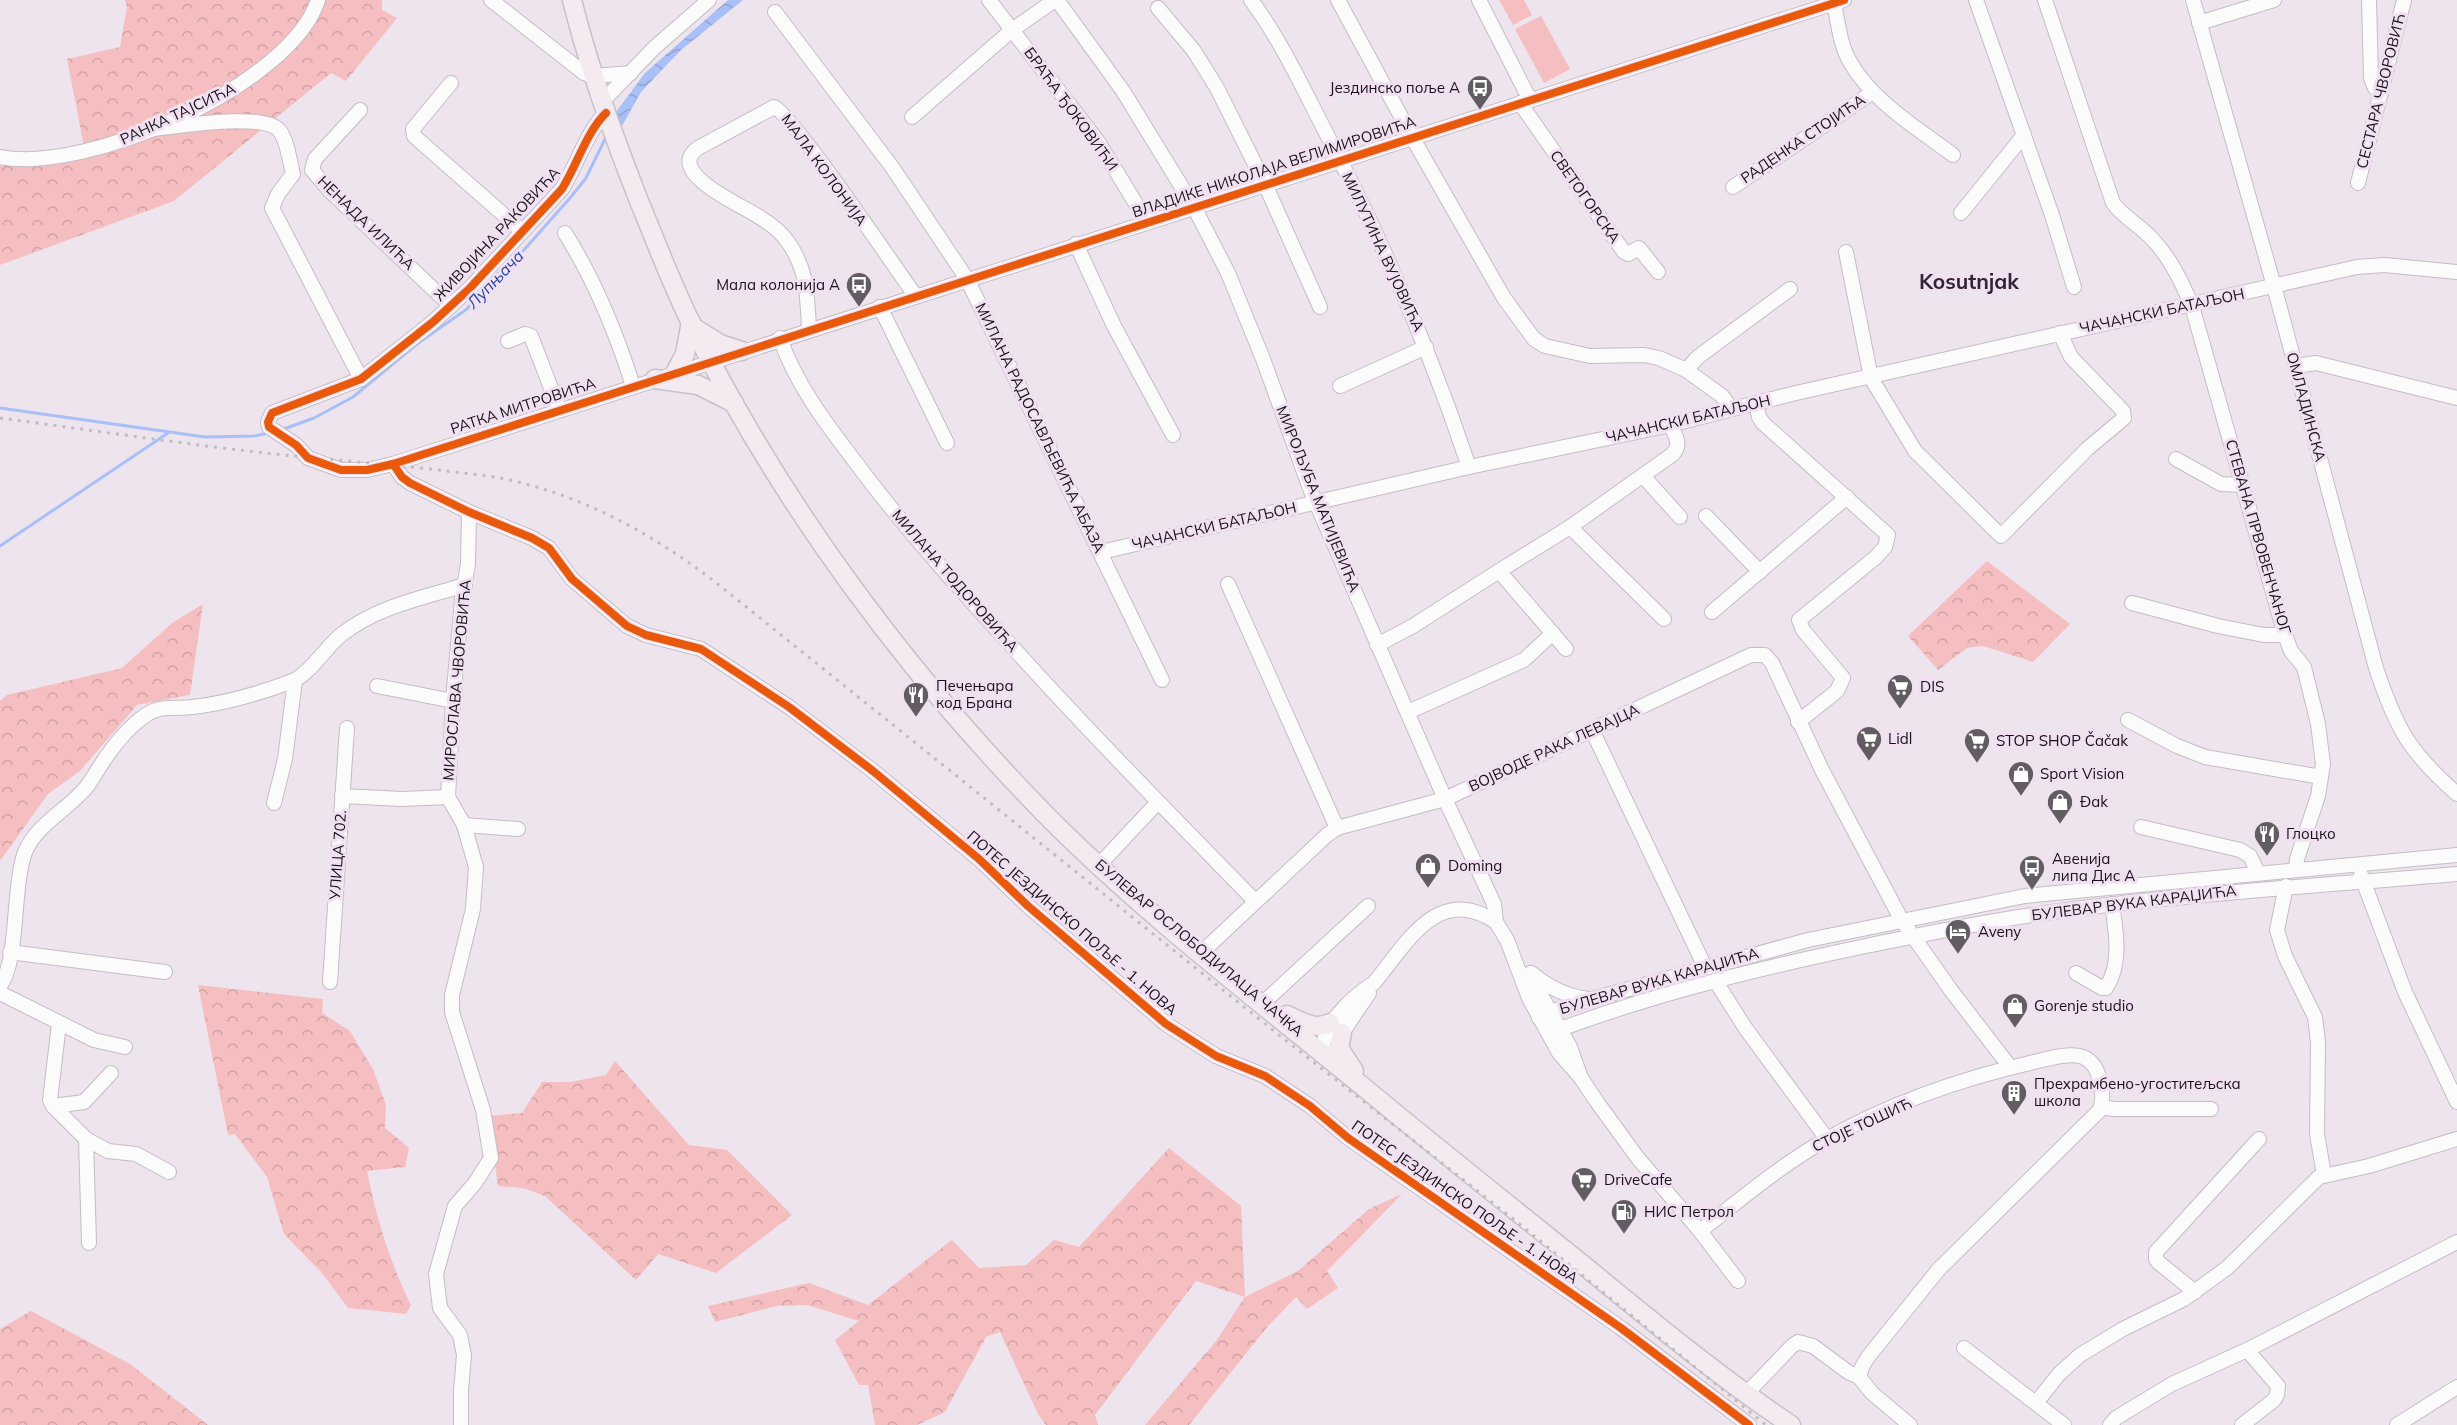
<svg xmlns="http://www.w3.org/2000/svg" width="2457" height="1425" viewBox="0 0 2457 1425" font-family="Mulish,sans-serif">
  <defs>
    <pattern id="forest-crowns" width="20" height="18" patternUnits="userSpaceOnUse" patternTransform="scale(1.5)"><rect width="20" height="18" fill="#f5bec0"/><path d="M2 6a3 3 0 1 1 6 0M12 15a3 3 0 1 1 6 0" fill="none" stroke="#d1a2a4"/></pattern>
    <pattern id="water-waves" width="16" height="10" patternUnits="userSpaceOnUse" patternTransform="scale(1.5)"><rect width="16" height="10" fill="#a9bff8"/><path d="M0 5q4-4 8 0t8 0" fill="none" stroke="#91a3d4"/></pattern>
  </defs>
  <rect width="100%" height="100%" fill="#eee4ee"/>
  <!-- grass -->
  <g fill="#f5bec0">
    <path d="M1499,0h25l8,15 -19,10z"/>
    <path d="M1541,16l29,53 -26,14 -29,-54z"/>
  </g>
  <!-- forest -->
  <g fill="url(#forest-crowns)">
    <path d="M125,0h257v10l15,8 -51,63 -15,-8 -157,128 -174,64v-99l86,-9 -19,-98 53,-12 7,-40z"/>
    <path d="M1987,561l83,63 -37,38 -50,-16 -16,2 -29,22 -30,-34z"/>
    <path d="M203,604l-13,91 -53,10 -57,66 -32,23 -48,67v-160l7,-6 115,-27 50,-45z"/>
    <path d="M198,985l125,14 -1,14 28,18 23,38 13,36 -1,23 24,20 -4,19 -38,4c9,46 23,92 44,134l-5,9 -58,-6 -26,-35 -38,-39 -17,-57 -32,-43 -7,1z"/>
    <path d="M615,1061l74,84 38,5 65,65 -76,58 -58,-19 -22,26 -91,-84 -22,-8 -25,-2 -10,-70 34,-3 20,-31h28l36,-7z"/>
    <path d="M1169,1148l72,58 4,91 53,-26 71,-62 33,-15 -75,77 11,17 -31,21 -11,-12 -28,29 -79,99h-44l71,-84 29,-44 -49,-16 -101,134 3,10h-52l-8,-11 -38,-82 -14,5 -41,75 -28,13h-42l-7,-40h-9l-24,-45 24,-19 -52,-16 -31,1 -61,16 -7,-16 101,-23 59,22 84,-65 27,28 47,-3 28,-25 25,7z"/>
    <path d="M31,1311l99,53 78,61h-208v-96z"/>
  </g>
  <!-- water -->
  <path fill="url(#water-waves)" d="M728,0h15l-62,50 -40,42 -19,34 -6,-14 29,-39z"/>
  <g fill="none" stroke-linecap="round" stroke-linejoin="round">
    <!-- stream -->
    <g stroke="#a9bff8" stroke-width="3">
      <path d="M0,408l205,29 49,-1 15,-3"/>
      <path d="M281,430l33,-12 39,-21 64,-53 50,-35 26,-31 30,-27 47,-53 16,-20 20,-41"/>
      <path d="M0,546l168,-113"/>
    </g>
    <!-- minor casing -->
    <g stroke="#c4bdc4" stroke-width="16">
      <g id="minor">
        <path d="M491,0l93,73 10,3 37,-3"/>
        <path d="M989,0l110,143 48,79"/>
        <path d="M1057,0l66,91 71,116 34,66 35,86 48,132 134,308 49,105 2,18 11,18 22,58 30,55 22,25"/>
        <path d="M1251,0c29,39 50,84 72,127 58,110 107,223 146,340"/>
        <path d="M1338,0l74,137 92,161 30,41 11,7 45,10 54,-1 15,3 27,12 36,26 10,13"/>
        <path d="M1479,0l51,100"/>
        <path d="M1976,0l76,215 22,72"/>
        <path d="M2045,0l68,203c11,15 29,24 41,38 17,18 28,42 38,65l93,329 6,16 13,16 14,57 5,40 -5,32 -21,63 -1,11"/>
        <path d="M2193,0l81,286 102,382c20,60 33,84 81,126"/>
        <path d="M2369,0l2,78 4,10 6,5"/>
        <path d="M1834,3c4,19 6,42 16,59 23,40 67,66 103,93"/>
        <path d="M1158,8l36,43 23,37 48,96 55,123"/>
        <path d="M775,12l117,155 75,112 195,401"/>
        <path d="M2199,23l75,-23"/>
        <path d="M451,83l-38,46 1,7 108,95"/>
        <path d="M602,102l52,-54 55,-48"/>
        <path d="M1520,103l104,149 4,2 11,-6 19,24"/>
        <path d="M360,110l-45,49 -3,11 18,21 121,115"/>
        <path d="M606,113c-19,18 -29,52 -44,76l-93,100 -36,33 -72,57 -89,34 -4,9 1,5 27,18 12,13 33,12h26l26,-6 1451,-464"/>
        <path d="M912,117l100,-87 43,-30"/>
        <path d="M151,129c26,-2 111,-17 128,1 8,9 11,32 14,44l-15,20 -6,14 89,171"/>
        <path d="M0,157c86,17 290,-71 318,-157"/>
        <path d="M2358,183l46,-183"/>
        <path d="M1733,187l140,-95"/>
        <path d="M1961,213l63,-78"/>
        <path d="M565,233c30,48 51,99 68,153"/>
        <path d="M1076,244l38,82 59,109"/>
        <path d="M1846,252l25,126 44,73 86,85 86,-87 37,-31 -1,-7 -52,-54 -11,-24"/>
        <path d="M880,307l67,136"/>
        <path d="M809,329c-2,-34 -1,-58 -21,-87 -8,-12 -20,-20 -32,-27 -15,-10 -92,-43 -58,-67l76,-41c17,6 122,162 141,188"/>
        <path d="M780,338c18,53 56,98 89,142 43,56 91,109 139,162 80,89 164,174 247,259"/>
        <path d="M508,341l17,-7 6,2 28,73"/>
        <path d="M2295,366l21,-3 141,35"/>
        <path d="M1686,370l12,-13 92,-68"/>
        <path d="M1340,386l86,-39"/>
        <path d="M1756,403l3,14 4,6 125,112 -3,12 -9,10 -77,63 4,10 40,48 -6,13 -39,31"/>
        <path d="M2176,459l45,25 22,1"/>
        <path d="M393,464l9,13 8,6 59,29 63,26 17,10 23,31 55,47 19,9 55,14 88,58 84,64 106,88 49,47 138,118 50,32 49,20 45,30 38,32 273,190 128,97"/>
        <path d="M1643,476l37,41"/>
        <path d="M1706,516l54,56"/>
        <path d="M1570,527l94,92"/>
        <path d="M1101,552l368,-85 201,-42 126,-32 561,-126 27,-2 73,7"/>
        <path d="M1228,584l109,244 108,-29 306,-144h14l7,8 50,107 79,149 49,70 60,78"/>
        <path d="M2132,603l86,23 46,9h21"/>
        <path d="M1712,612l135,-115"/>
        <path d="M1377,645l36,-19 86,-55"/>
        <path d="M1566,649l-67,-78 71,-44 103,-73c9,-10 2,-19 -3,-29"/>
        <path d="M377,686l76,15"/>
        <path d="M1408,712l116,-52 29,-27"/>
        <path d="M2128,720l49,26 28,11 116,20"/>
        <path d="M1592,730l113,237"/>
        <path d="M342,796l60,3 46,-2"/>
        <path d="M274,803l11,-44 10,-79"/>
        <path d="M464,825l54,4"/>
        <path d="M2141,827l99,23 10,6 8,17"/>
        <path d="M1099,865l59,-63"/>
        <path d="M2361,875l44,117 52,110"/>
        <path d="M2286,886l-9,44 8,26 30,61 3,25 -1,92 7,41"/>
        <path d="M10,952l155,20"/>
        <path d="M1201,953l126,-118 10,-7"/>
        <path d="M1531,973l6,15 33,59 11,31 16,24 40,55 63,74 38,50"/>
        <path d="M1531,973c17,14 36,24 58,26"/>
        <path d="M2076,973l26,15h4c16,-24 10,-57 6,-84"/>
        <path d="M330,982l17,-254"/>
        <path d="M1716,982l30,47 81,110"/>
        <path d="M0,986c19,-26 12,-97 25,-134 11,-26 37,-39 56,-59 7,-6 11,-14 16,-22 13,-21 31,-45 52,-58 14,-8 29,-4 44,-6 34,-4 71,-15 102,-27 19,-11 30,-32 46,-45 35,-28 81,-37 124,-50"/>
        <path d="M0,993l94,47 31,7"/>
        <path d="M1263,1003l105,-97"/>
        <path d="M1539,1018l13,8 14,1c96,-35 195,-59 295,-80 82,-17 163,-33 247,-42 116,-14 233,-21 349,-31"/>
        <path d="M1539,1018l11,-6 42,-13 216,-59 217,-44 432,-41"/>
        <path d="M59,1024l-9,76 3,6 33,33 22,12 28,3 33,18"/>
        <path d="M1336,1037l6,-4 27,-40"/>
        <path d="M1323,1053c-3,-27 30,-57 51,-70 33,-40 64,-100 122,-61"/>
        <path d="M53,1106l31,-4 27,-29"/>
        <path d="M2101,1107l13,2h97"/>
        <path d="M86,1139l3,104"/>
        <path d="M1700,1231c41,-32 80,-65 125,-91 64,-36 138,-62 209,-78 14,-3 35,-10 49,-5 18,7 22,38 17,53l-161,159 -71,88 -6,10 -3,10"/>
        <path d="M2195,1292l-37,-30 -2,-3v-7l103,-113"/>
        <path d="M1964,1348l100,77"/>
        <path d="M1746,1394l46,-48 6,-4 15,4 35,26 11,5 13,16 38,32"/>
        <path d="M2036,1403l23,-29 21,-19 43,-26 61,-30 43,-31 92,-91 50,-11 88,-27"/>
        <path d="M461,1425v-34l3,-36 -4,-20 -20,-27 -4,-34 19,-68 20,-23 16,-25 -8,-48 -31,-98v-17l21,-86 3,-42 -12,-42 -16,-28 5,-96 9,-102 6,-35 1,-52"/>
        <path d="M2110,1425l6,-7 56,-34 75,-34 210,-108"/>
        <path d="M2242,1425l32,-25 3,-5 1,-9 -31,-36"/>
        <path d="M2397,1425l60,-38"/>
      </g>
    </g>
    <!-- major casing -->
    <g stroke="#c6c2c6" stroke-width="21">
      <g id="major">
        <path d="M572,0c17,69 41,135 67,201 17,41 33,84 53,124 90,180 213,346 354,490 106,107 229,198 344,294 62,51 125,101 187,151 70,57 139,115 214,165"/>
        <path d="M696,329l24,15 22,7"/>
        <path d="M675,373l10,-19 6,-32"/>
        <path d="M655,379l43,6 36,18"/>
        <path d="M1287,1015c15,6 26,16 43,8"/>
        <path d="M1342,1033l-3,15 15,23"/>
      </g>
    </g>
    <!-- minor -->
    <use href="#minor" stroke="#fcfbfc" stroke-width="14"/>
    <!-- major -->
    <use href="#major" stroke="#f3ebf0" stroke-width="18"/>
    <!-- rail -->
    <path stroke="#bfbdbf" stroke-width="3" stroke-dasharray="3 6" stroke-linecap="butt" d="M0,418c91,12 183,26 274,36 57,6 115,10 172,17 25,3 51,5 76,12 71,18 134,54 192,98l565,454 238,187 249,203"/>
    <!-- cycleway casing -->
    <g stroke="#f1e0f2" stroke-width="11">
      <g id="cycleway">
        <path d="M606,113c-19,18 -29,52 -44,76l-93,100 -36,33 -72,57 -89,34 -4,9 1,5 27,18 12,13 33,12h26l26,-6 1451,-464"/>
        <path d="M393,464l9,13 8,6 59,29 63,26 17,10 23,31 55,47 19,9 55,14 88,58 84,64 106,88 49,47 138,118 50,32 49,20 45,30 38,32 273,190 128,97"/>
      </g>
    </g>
    <!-- cycleway -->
    <use href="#cycleway" stroke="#e8590c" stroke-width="8"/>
  </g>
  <!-- icons -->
  <defs>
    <g id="bus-pin" transform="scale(1.35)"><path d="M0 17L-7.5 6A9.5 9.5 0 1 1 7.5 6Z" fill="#625c63" stroke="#f1e0f2"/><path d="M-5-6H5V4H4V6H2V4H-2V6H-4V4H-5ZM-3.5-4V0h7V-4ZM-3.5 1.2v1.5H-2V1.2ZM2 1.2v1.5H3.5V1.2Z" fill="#fff"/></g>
    <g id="supermarket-pin" transform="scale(1.35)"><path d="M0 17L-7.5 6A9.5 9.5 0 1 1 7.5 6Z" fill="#625c63" stroke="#f1e0f2"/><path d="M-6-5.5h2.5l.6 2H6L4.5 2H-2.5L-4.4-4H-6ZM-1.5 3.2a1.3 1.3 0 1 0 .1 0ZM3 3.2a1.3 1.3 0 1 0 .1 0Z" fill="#fff"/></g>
    <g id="restaurant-pin" transform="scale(1.35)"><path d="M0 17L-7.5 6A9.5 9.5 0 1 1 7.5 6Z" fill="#625c63" stroke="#f1e0f2"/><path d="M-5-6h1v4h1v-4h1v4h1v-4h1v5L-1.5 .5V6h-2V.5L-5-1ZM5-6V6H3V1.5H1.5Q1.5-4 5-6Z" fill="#fff"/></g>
    <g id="shop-pin" transform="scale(1.35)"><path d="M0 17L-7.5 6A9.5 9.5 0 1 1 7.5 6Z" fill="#625c63" stroke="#f1e0f2"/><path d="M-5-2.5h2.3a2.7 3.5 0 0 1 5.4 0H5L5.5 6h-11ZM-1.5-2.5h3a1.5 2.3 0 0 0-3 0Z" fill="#fff"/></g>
    <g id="hotel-pin" transform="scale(1.35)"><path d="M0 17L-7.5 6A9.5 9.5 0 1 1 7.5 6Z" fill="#625c63" stroke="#f1e0f2"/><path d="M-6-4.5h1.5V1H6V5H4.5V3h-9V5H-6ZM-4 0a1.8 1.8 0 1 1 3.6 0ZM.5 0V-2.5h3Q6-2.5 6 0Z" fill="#fff"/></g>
    <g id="building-pin" transform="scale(1.35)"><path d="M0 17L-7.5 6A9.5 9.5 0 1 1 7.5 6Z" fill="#625c63" stroke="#f1e0f2"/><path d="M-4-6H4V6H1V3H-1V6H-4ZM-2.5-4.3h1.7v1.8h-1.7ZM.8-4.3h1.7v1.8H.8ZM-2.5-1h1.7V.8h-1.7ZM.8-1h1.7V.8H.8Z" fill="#fff"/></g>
    <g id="fuel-pin" transform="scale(1.35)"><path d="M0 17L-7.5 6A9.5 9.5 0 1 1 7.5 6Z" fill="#625c63" stroke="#f1e0f2"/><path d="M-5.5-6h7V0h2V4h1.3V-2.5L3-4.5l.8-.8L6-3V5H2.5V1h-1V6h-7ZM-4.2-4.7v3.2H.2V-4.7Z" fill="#fff"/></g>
  </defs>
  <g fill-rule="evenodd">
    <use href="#bus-pin" x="1480" y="88"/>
    <use href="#bus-pin" x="859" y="285"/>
    <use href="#supermarket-pin" x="1900" y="687"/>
    <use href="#restaurant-pin" x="916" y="695"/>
    <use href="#supermarket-pin" x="1869" y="739"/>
    <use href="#supermarket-pin" x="1977" y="741"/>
    <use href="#shop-pin" x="2021" y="774"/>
    <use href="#shop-pin" x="2060" y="802"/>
    <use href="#restaurant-pin" x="2267" y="834"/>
    <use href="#shop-pin" x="1428" y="866"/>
    <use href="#bus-pin" x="2032" y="868"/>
    <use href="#hotel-pin" x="1958" y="932"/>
    <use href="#shop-pin" x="2015" y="1006"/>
    <use href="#building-pin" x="2014" y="1093"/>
    <use href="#supermarket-pin" x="1584" y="1180"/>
    <use href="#fuel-pin" x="1624" y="1212"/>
  </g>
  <g text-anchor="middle" stroke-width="6" stroke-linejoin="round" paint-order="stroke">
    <!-- poi labels -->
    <g font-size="15" fill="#171218" stroke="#f1e0f2" text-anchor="start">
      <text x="1460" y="93" text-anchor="end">Јездинско поље А</text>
      <text x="840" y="290" text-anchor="end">Мала колонија А</text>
      <text x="936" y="691">Печењара<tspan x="936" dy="17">код Брана</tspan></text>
      <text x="1920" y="692">DIS</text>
      <text x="1888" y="744">Lidl</text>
      <text x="1996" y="746">STOP SHOP Čačak</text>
      <text x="2040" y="779">Sport Vision</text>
      <text x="2080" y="807">Đak</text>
      <text x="2286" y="839">Глоцко</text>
      <text x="2052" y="864">Авенија<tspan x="2052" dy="17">липа Дис А</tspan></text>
      <text x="1448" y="871">Doming</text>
      <text x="1978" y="937">Aveny</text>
      <text x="2034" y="1011">Gorenje studio</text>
      <text x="2034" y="1089">Прехрамбено-угоститељска<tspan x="2034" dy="17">школа</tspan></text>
      <text x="1604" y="1185">DriveCafe</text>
      <text x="1644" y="1217">НИС Петрол</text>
    </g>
    <!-- street labels -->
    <g font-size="15" fill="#171218" stroke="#f1e0f2">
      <text transform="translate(2381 91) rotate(-76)" y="5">СЕСТАРА ЧВОРОВИЋ</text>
      <text transform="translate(1071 109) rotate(54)" y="5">БРАЋА ЂОКОВИЋИ</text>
      <text transform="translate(178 114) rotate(-25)" y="5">РАНКА ТАЈСИЋА</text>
      <text transform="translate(1803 139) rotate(-34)" y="5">РАДЕНКА СТОЈИЋА</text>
      <text transform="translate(1274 167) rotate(-18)" y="5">ВЛАДИКЕ НИКОЛАЈА ВЕЛИМИРОВИЋА</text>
      <text transform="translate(824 170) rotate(54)" y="5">МАЛА КОЛОНИЈА</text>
      <text transform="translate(1585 197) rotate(55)" y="5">СВЕТОГОРСКА</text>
      <text transform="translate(366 223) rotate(44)" y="5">НЕНАДА ИЛИЋА</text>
      <text transform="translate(497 234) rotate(-47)" y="5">ЖИВОЈИНА РАКОВИЋА</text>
      <text transform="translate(1383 252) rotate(65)" y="5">МИЛУТИНА ВУЈОВИЋА</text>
      <text transform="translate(2162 311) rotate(-12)" y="5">ЧАЧАНСКИ БАТАЉОН</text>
      <text transform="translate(523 406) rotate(-18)" y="5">РАТКА МИТРОВИЋА</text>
      <text transform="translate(2306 407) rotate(75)" y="5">ОМЛАДИНСКА</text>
      <text transform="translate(1688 419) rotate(-13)" y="5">ЧАЧАНСКИ БАТАЉОН</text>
      <text transform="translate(1040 428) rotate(64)" y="5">МИЛАНА РАДОСАВЉЕВИЋА АБАЗА</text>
      <text transform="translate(1318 499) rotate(68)" y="5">МИРОЉУБА МАТИЈЕВИЋА</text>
      <text transform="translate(1214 526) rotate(-13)" y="5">ЧАЧАНСКИ БАТАЉОН</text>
      <text transform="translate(2258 537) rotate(74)" y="5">СТЕВАНА ПРВОВЕНЧАНОГ</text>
      <text transform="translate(955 581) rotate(49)" y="5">МИЛАНА ТОДОРОВИЋА</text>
      <text transform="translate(457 680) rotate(-85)" y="5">МИРОСЛАВА ЧВОРОВИЋА</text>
      <text transform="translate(1554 748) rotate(-25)" y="5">ВОЈВОДЕ РАКА ЛЕВАЈЦА</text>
      <text transform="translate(338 855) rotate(-86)" y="5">УЛИЦА 702.</text>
      <text transform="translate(2134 903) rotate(-7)" y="5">БУЛЕВАР ВУКА КАРАЏИЋА</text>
      <text transform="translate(1072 923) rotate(41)" y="5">ПОТЕС ЈЕЗДИНСКО ПОЉЕ - 1. НОВА</text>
      <text transform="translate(1199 948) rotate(40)" y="5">БУЛЕВАР ОСЛОБОДИЛАЦА ЧАЧКА</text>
      <text transform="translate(1659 981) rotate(-16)" y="5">БУЛЕВАР ВУКА КАРАЏИЋА</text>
      <text transform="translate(1862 1125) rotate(-25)" y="5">СТОЈЕ ТОШИЋ</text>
      <text transform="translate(1465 1202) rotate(35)" y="5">ПОТЕС ЈЕЗДИНСКО ПОЉЕ - 1. НОВА</text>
    </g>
    <!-- water labels -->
    <g font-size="16" font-style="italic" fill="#24459d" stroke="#f1e0f2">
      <text transform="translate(495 279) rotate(-46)" y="6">Лупњача</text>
    </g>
    <!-- district labels -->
    <g font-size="21" font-weight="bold" fill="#312533" stroke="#f1e0f2">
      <text x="1969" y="289">Kosutnjak</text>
    </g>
  </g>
</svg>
